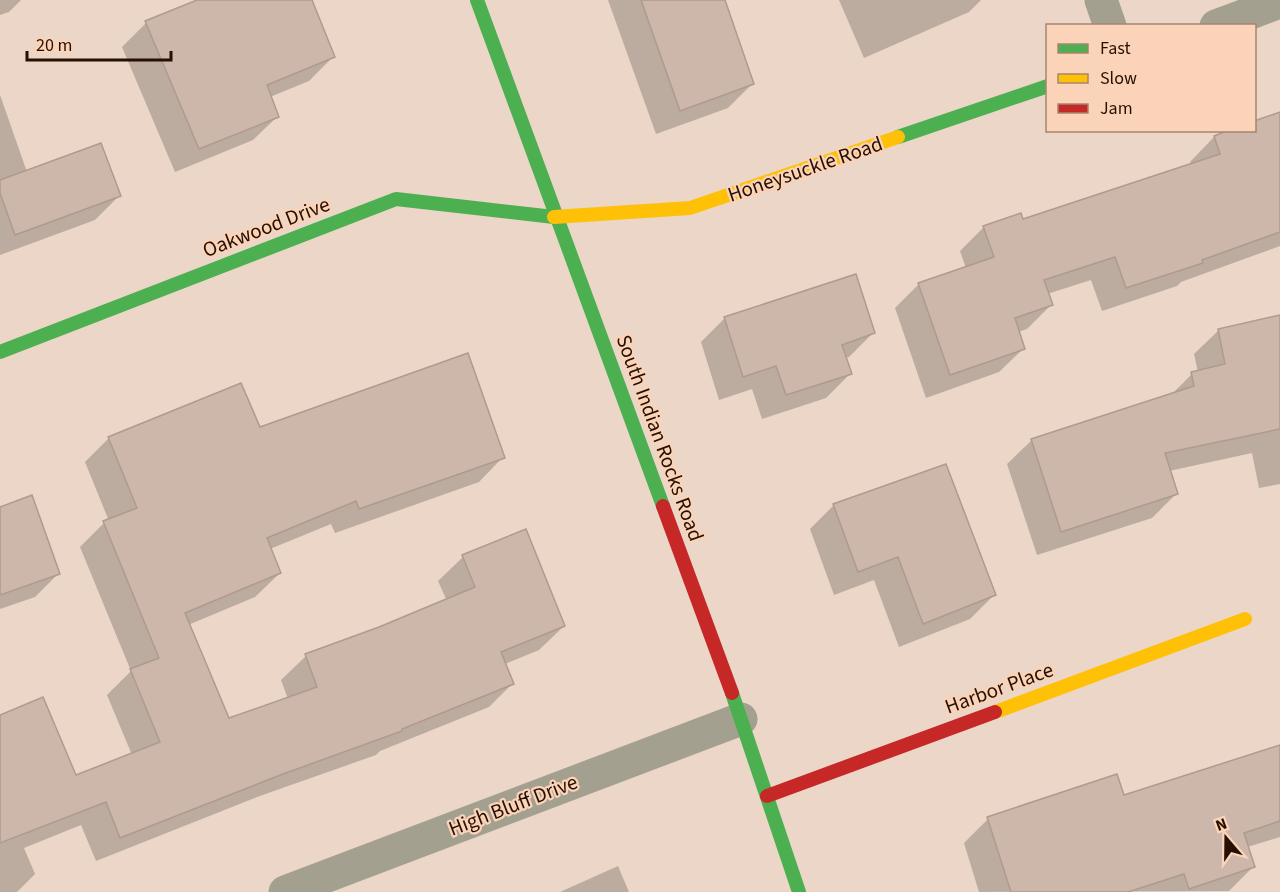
<svg xmlns="http://www.w3.org/2000/svg" width="1280" height="892" viewBox="0 0 1280 892" font-family="'Source Sans 3',sans-serif">
  <rect width="100%" height="100%" fill="#ebd6c7"/>
  <!-- shadow -->
  <g fill="#0003">
    <path d="M0,0h21l-12,12 -9,3z"/>
    <path d="M201,0h109l23,57 -24,24 -39,16 8,19 -25,24 -78,32 -53,-125 24,-24z"/>
    <path d="M608,0h115l29,84 -24,24 -72,26z"/>
    <path d="M839,0h142l-12,12 -105,46z"/>
    <path d="M0,95l27,77 92,24 -24,24 -95,35z"/>
    <path d="M1280,114v132l-99,36 -4,4 -75,25 -11,-31 -44,14 4,11 -24,24 -9,3 6,16 -25,24 -73,26 -31,-90 24,-24 47,-16 -6,-17 24,-24 38,-7 170,-55 -2,-3 24,-25 20,-7h20z"/>
    <path d="M1280,317v167l-21,4 -7,-35 -83,18 7,23 -24,24 -115,37 -30,-91 25,-24 139,-45 21,-21 6,-2 -4,-18 25,-24z"/>
    <path d="M725,318l148,15 -24,24 -4,1 5,16 -24,24 -64,21 -10,-30 -33,11 -18,-58z"/>
    <path d="M259,429l244,28 -24,25 -144,51 -4,-9 -61,25 10,24 -25,24 -67,28 40,95 60,-21 -7,-19 25,-24 74,-27 67,-28 -9,-20 25,-24 63,-26 38,95 -25,24 -34,14 8,19 -24,24 -109,44 -4,4 -119,42 -161,64 -15,-36 -57,23 11,26 -18,18h-17v-176l75,61 57,-22 -25,-60 24,-24 -51,-124 24,-24 5,-2 -24,-59 24,-24z"/>
    <path d="M834,505l160,90 -24,24 -71,28 -25,-67 -40,15 -24,-66z"/>
    <path d="M0,508l59,65 -24,24 -35,12z"/>
    <path d="M1280,746v91l-33,10 6,20 -24,24 -250,1 -15,-49 24,-24 135,-22z"/>
    <path d="M618,866l11,26h-69z"/>
  </g>
  <!-- building -->
  <g fill="#cdb6aa" stroke="#b09a8f" stroke-width="1.5">
    <path d="M197,0h115l23,57 -68,28 12,32 -80,32 -54,-128z"/>
    <path d="M641,0h84l29,84 -74,27z"/>
    <path d="M1280,112v120l-78,28 1,3 -77,25 -11,-31 -71,23 9,25 -38,13 10,31 -75,26 -32,-92 76,-26 -11,-31 38,-13 2,6 197,-65 -6,-18 15,-6h25v-9z"/>
    <path d="M101,143l20,53 -106,39 -15,-42v-13z"/>
    <path d="M856,274l19,59 -33,12 10,29 -66,21 -10,-29 -33,11 -19,-60z"/>
    <path d="M1280,315v114l-115,24 13,41 -117,38 -30,-93 163,-53 -3,-14 34,-8 -7,-35z"/>
    <path d="M468,353l37,105 -146,51 -3,-8 -89,37 14,35 -96,40 44,105 88,-31 -12,-33 74,-27 96,-40 -13,-32 64,-26 39,97 -64,26 13,32 -112,45v2l-119,43 -163,64 -14,-36 -106,41v-128l43,-18 33,78 84,-33 -30,-73 29,-11 -56,-137 34,-13 -29,-71 133,-54 19,44z"/>
    <path d="M946,464l50,131 -73,29 -25,-67 -40,15 -25,-68z"/>
    <path d="M32,495l28,79 -60,21v-88z"/>
    <path d="M1280,745v76l-36,12 11,34 -66,22 -5,-15 -56,18h-117l-24,-75 130,-43 7,21z"/>
  </g>
  <g fill="none" stroke-linecap="round" stroke-linejoin="round">
    <!-- street -->
    <g stroke="#a4a090" stroke-width="33">
      <path d="M1101,0l9,26"/>
      <path d="M1216,26l64,-24"/>
      <path d="M285,892l456,-173"/>
    </g>
    <!-- fast -->
    <g stroke="#4caf50" stroke-width="14">
      <path d="M477,0l186,506"/>
      <path d="M898,137l150,-51"/>
      <path d="M0,352l396,-153 158,18"/>
      <path d="M732,693l67,199"/>
    </g>
    <!-- slow -->
    <g stroke="#ffc107" stroke-width="14">
      <path d="M554,217l136,-9 208,-71"/>
      <path d="M995,712l250,-93"/>
    </g>
    <!-- jam -->
    <g stroke="#c62828" stroke-width="14">
      <path d="M663,506l69,187"/>
      <path d="M767,796l228,-84"/>
    </g>
  </g>
  <g text-anchor="middle" stroke-width="4.5" stroke-linejoin="round" paint-order="stroke">
    <!-- street labels -->
    <g font-size="21" fill="#271001" stroke="#fad3b8">
      <text transform="translate(805 169) rotate(-19)" y="7">Honeysuckle Road</text>
      <text transform="translate(266 227) rotate(-21)" y="7">Oakwood Drive</text>
      <text transform="translate(660 438) rotate(70)" y="7">South Indian Rocks Road</text>
      <text transform="translate(999 688) rotate(-20)" y="7">Harbor Place</text>
      <text transform="translate(513 805) rotate(-21)" y="7">High Bluff Drive</text>
    </g>
  </g>
  <!-- legend -->
  <rect x="1046" y="24" width="210" height="108" fill="#fad3b8" stroke="#a6856f" stroke-width="1.5"/>
  <rect x="1058" y="44" width="30" height="9" fill="#4caf50" stroke="#a6856f" stroke-width="1.5"/>
  <text x="1100" y="54" font-size="18" fill="#271001">Fast</text>
  <rect x="1058" y="74" width="30" height="9" fill="#ffc107" stroke="#a6856f" stroke-width="1.5"/>
  <text x="1100" y="84" font-size="18" fill="#271001">Slow</text>
  <rect x="1058" y="104" width="30" height="9" fill="#c62828" stroke="#a6856f" stroke-width="1.5"/>
  <text x="1100" y="114" font-size="18" fill="#271001">Jam</text>
  <!-- north arrow -->
  <g transform="translate(1226 838) rotate(340)" stroke="#fad3b8" stroke-width="4.5" paint-order="stroke">
  <path d="M0-4.5L10 22L0 15L-10 22Z" fill="#271001"/>
  <text y="-9" font-size="16" font-weight="bold" text-anchor="middle" fill="#271001">N</text>
  </g>
  <!-- scale -->
  <path d="M27 51v9h144v-9" fill="none" stroke="#271001" stroke-width="3"/>
  <text x="36" y="51" font-size="18" fill="#271001" stroke="#fad3b8" stroke-width="4.5" paint-order="stroke">20 m</text>
</svg>
